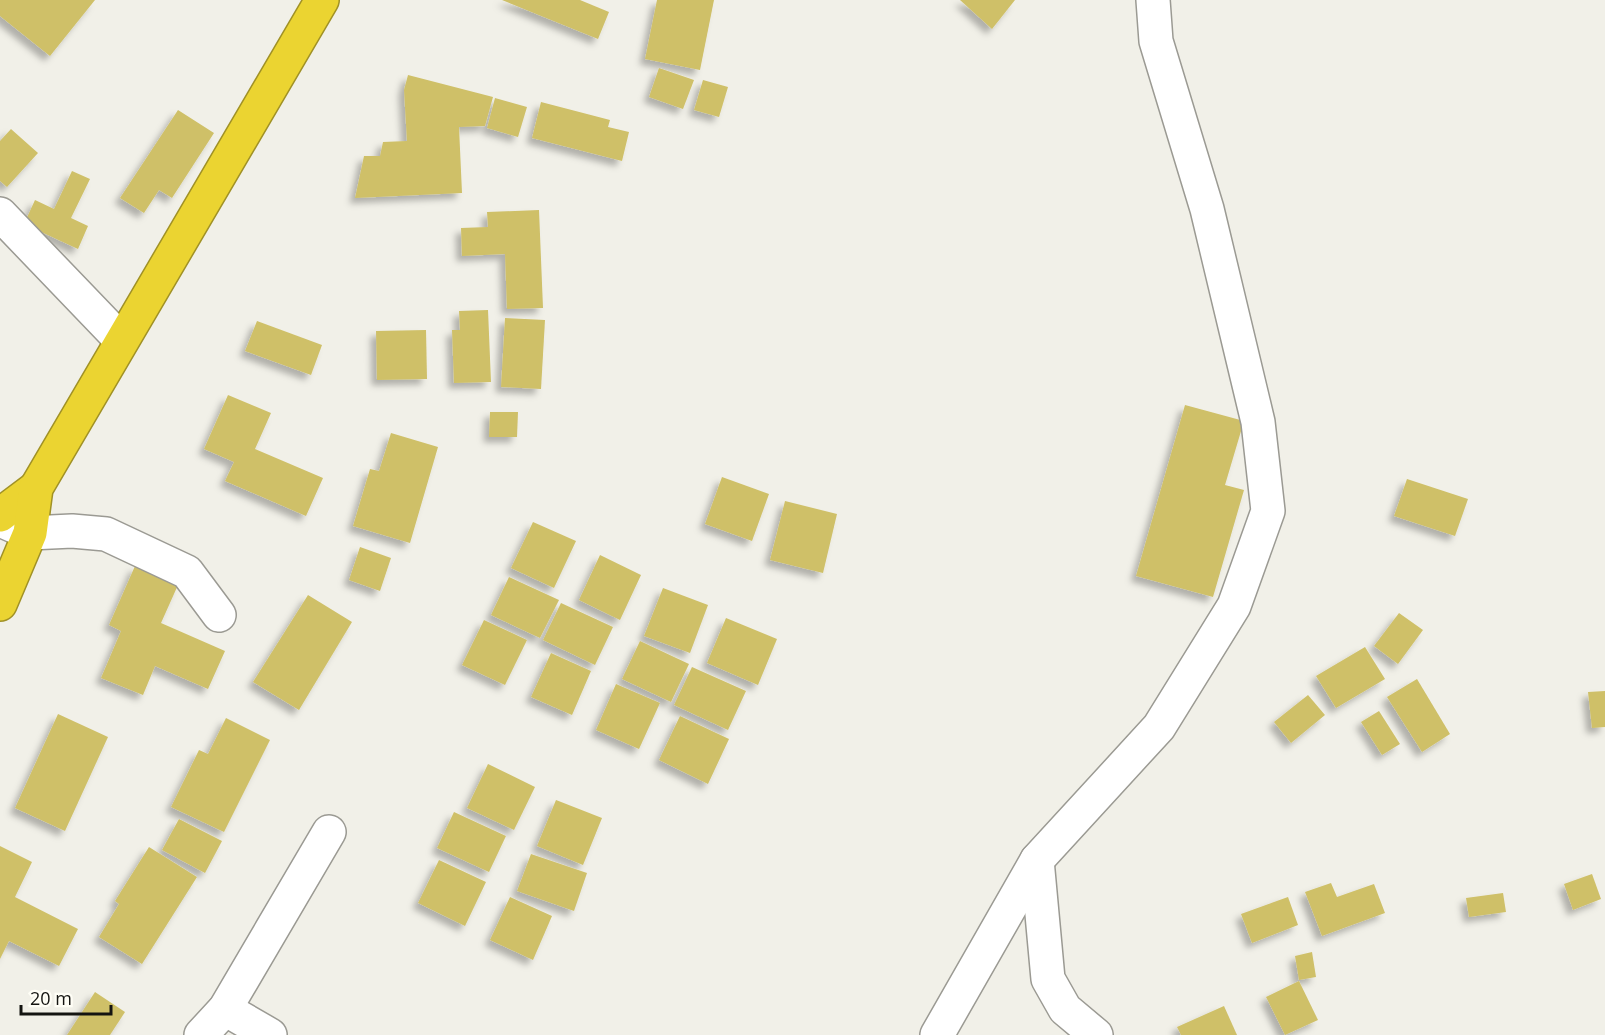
<svg xmlns="http://www.w3.org/2000/svg" width="1605" height="1035" viewBox="0 0 1605 1035" font-family="'Open Sans',sans-serif">
  <defs>
    <filter id="shadow"><feDropShadow dx="-5.5" dy="5.5" stdDeviation="3" flood-color="#0004"/></filter>
  </defs>
  <rect width="100%" height="100%" fill="#f1f0e8"/>
  <!-- building -->
  <g fill="#cfc068" filter="url(#shadow)">
    <path d="M0,0h95l-45,56 -50,-40z"/>
    <path d="M502,0h78l29,12 -11,27z"/>
    <path d="M657,0h57l-14,70 -55,-11z"/>
    <path d="M960,0h55l-23,29z"/>
    <path d="M659,68l35,12 -11,29 -34,-12z"/>
    <path d="M408,75l85,22 -8,29 -26,1 3,66 -107,5 9,-42h16l3,-14 24,-1 -3,-51z"/>
    <path d="M703,80l25,7 -9,30 -25,-7z"/>
    <path d="M495,98l32,9 -9,30 -31,-9z"/>
    <path d="M541,102l69,18 -2,7 21,5 -7,29 -90,-23z"/>
    <path d="M178,110l36,23 -42,65 -13,-8 -15,23 -24,-15z"/>
    <path d="M11,129l27,24 -31,34 -7,-6v-40z"/>
    <path d="M72,171l18,8 -19,39 17,8 -10,23 -54,-25 11,-24 19,9z"/>
    <path d="M539,210l4,98 -36,1 -2,-55 -43,2 -1,-28 27,-1 -1,-15z"/>
    <path d="M488,310l3,72 -37,1 -2,-53h8l-1,-19z"/>
    <path d="M505,318l40,2 -4,69 -40,-2z"/>
    <path d="M257,321l65,24 -11,30 -66,-24z"/>
    <path d="M426,330l1,49 -50,1 -1,-49z"/>
    <path d="M228,395l43,18 -16,36 68,29 -17,38 -81,-35 9,-19 -30,-13z"/>
    <path d="M1185,405l59,16 -19,64 19,5 -31,107 -77,-21z"/>
    <path d="M490,412h28l-1,25h-28z"/>
    <path d="M391,433l47,14 -28,96 -57,-17 17,-57 9,2z"/>
    <path d="M722,477l47,17 -17,47 -47,-17z"/>
    <path d="M1407,479l61,20 -13,37 -61,-20z"/>
    <path d="M785,501l52,13 -14,59 -53,-13z"/>
    <path d="M533,522l43,19 -22,47 -43,-20z"/>
    <path d="M360,547l31,11 -11,33 -31,-11z"/>
    <path d="M600,555l41,20 -21,45 -41,-20z"/>
    <path d="M135,566l43,19 -17,38 64,28 -17,38 -53,-23 -12,29 -42,-17 20,-47 -12,-6z"/>
    <path d="M509,577l50,23 -19,38 -49,-23z"/>
    <path d="M663,588l45,17 -18,48 -46,-17z"/>
    <path d="M308,595l44,27 -53,88 -46,-28z"/>
    <path d="M561,603l52,24 -18,38 -52,-25z"/>
    <path d="M1399,613l24,17 -25,34 -24,-18z"/>
    <path d="M726,618l51,21 -19,46 -51,-22z"/>
    <path d="M484,620l43,20 -22,45 -43,-20z"/>
    <path d="M640,641l49,23 -18,38 -49,-23z"/>
    <path d="M1365,647l20,32 -49,29 -20,-32z"/>
    <path d="M551,653l40,18 -19,44 -41,-18z"/>
    <path d="M692,667l54,24 -18,39 -54,-25z"/>
    <path d="M1417,679l33,55 -28,18 -35,-55z"/>
    <path d="M616,684l44,19 -21,46 -43,-19z"/>
    <path d="M1605,691v36l-13,1 -4,-36z"/>
    <path d="M1308,695l17,20 -34,28 -17,-21z"/>
    <path d="M1379,711l21,33 -18,11 -21,-33z"/>
    <path d="M58,714l50,23 -43,94 -50,-23z"/>
    <path d="M680,716l49,23 -21,45 -49,-24z"/>
    <path d="M226,718l44,22 -46,92 -53,-25 28,-57 9,4z"/>
    <path d="M488,764l47,23 -21,43 -47,-22z"/>
    <path d="M556,800l46,18 -19,47 -46,-19z"/>
    <path d="M454,812l52,24 -17,36 -52,-24z"/>
    <path d="M179,819l43,22 -17,32 -43,-23z"/>
    <path d="M0,846l32,16 -17,35 63,32 -19,37 -50,-25 -9,18z"/>
    <path d="M149,847l48,30 -55,87 -43,-27 20,-33 -4,-3z"/>
    <path d="M531,854l56,19 -13,38 -57,-20z"/>
    <path d="M439,860l47,22 -21,44 -47,-23z"/>
    <path d="M1592,874l9,25 -28,11 -9,-26z"/>
    <path d="M1331,883l6,14 37,-13 11,29 -63,23 -17,-44z"/>
    <path d="M1503,893l3,19 -37,5 -3,-19z"/>
    <path d="M510,897l42,19 -19,44 -43,-20z"/>
    <path d="M1288,897l10,28 -46,18 -11,-29z"/>
    <path d="M1312,952l4,25 -17,3 -4,-24z"/>
    <path d="M1299,981l19,39 -33,15 -19,-38z"/>
    <path d="M95,992l30,20 -15,23h-43z"/>
    <path d="M1224,1006l13,29h-56l-4,-8z"/>
  </g>
  <g fill="none" stroke-linecap="round" stroke-linejoin="round">
    <!-- minor casing -->
    <g stroke="#9b9a93" stroke-width="36">
      <g id="minor">
        <path d="M0,214l121,126"/>
        <path d="M0,520l30,13 42,-2 34,3 81,38 32,43"/>
        <path d="M1037,860l11,119 17,30 31,26"/>
        <path d="M225,1009l45,26"/>
        <path d="M201,1035l24,-26 104,-177"/>
        <path d="M937,1035l100,-175 122,-133 75,-121 34,-95 -10,-89 -51,-213 -51,-168 -3,-41"/>
      </g>
    </g>
    <!-- highway casing -->
    <g stroke="#a09126" stroke-width="36">
      <g id="highway">
        <path d="M0,515l36,-27"/>
        <path d="M0,604l30,-71 6,-45 286,-488"/>
      </g>
    </g>
    <!-- minor -->
    <use href="#minor" stroke="#fff" stroke-width="33"/>
    <!-- highway -->
    <use href="#highway" stroke="#ebd431" stroke-width="33"/>
  </g>
  <!-- scale -->
  <path d="M21 1005v9h90v-9" fill="none" stroke="#141411" stroke-width="3"/>
  <text x="30" y="1005" font-size="18" fill="#141411" stroke="#fffef6" stroke-width="4.5" paint-order="stroke">20 m</text>
</svg>
